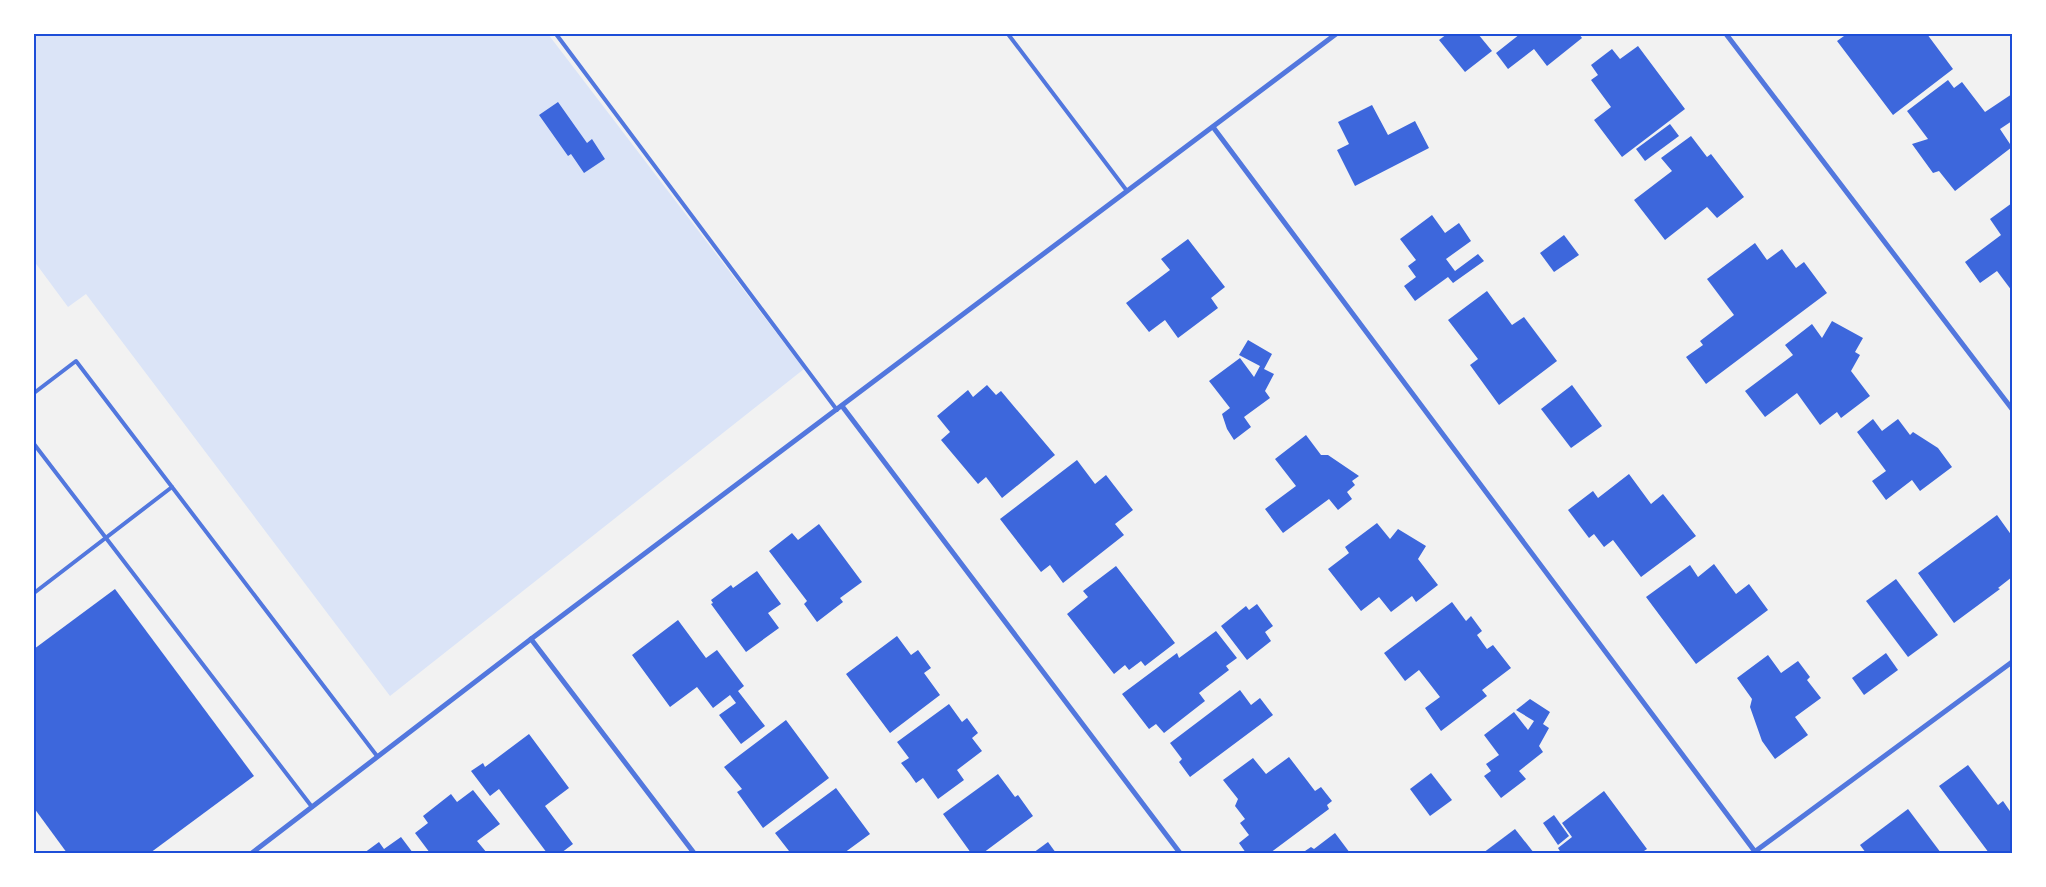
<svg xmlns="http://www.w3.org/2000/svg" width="2046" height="887" viewBox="0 0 2046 887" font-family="'Exo 2',sans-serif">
  <rect width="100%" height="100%" fill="#f2f2f2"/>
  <!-- green -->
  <path fill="#dbe4f7" d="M34,34h514l256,335 -414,327 -304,-402 -18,13 -34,-46z"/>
  <!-- building -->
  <g fill="#3d67dc">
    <path d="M1447,34h31l14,17 -27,21 -26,-32z"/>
    <path d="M1520,34h59l3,4 -35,28 -13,-17 -26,20 -12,-16z"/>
    <path d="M1842,34h85l26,35 -60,46 -56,-74 7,-5z"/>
    <path d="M1638,46l47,63 -63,48 -28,-37 17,-13 -20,-27 7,-5 -7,-10 21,-16 8,10z"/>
    <path d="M1948,80l6,8 8,-6 23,30 27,-18v27l-12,8 12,18 -57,44 -16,-20 -6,2 -21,-29 16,-5 -21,-28z"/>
    <path d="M558,102l29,41 5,-4 13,20 -21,14 -13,-19 -3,2 -29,-41z"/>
    <path d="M1372,105l16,30 27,-14 14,27 -74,38 -18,-36 12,-6 -11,-22z"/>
    <path d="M1670,124l9,12 -34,25 -9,-12z"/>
    <path d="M1691,136l16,21 4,-3 33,43 -27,21 -10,-11 -42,33 -31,-40 38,-29 -11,-13z"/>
    <path d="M2012,203v88l-15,-20 -17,12 -15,-21 36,-27 -11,-16z"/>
    <path d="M1432,215l13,18 14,-10 12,18 -25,18 9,12 23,-17 6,7 -31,22 -5,-6 -33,24 -11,-15 12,-9 -8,-11 8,-6 -16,-21z"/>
    <path d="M1564,235l15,20 -25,17 -14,-19z"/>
    <path d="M1188,239l37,48 -14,11 7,10 -40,30 -13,-18 -16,12 -23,-29 44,-33 -9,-11z"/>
    <path d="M1755,243l12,17 15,-11 14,19 8,-6 23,31 -121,91 -20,-27 17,-12 -3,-4 34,-26 -27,-36z"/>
    <path d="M1487,291l25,34 12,-8 33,44 -58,44 -29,-40 8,-6 -30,-39z"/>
    <path d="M1832,321l31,17 -8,14 5,3 -9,16 19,25 -29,22 -4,-6 -17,13 -23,-32 -32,24 -20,-26 48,-36 -8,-10 27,-21 10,14z"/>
    <path d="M1248,340l24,14 -8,15 10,5 -9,17 5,7 -26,19 7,10 -17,13 -7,-11 -5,-15 8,-6 -21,-27 31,-23 14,19 6,-11 -21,-11z"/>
    <path d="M987,385l9,10 5,-4 54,64 -53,43 -16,-21 -8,7 -37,-44 9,-8 -13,-16 31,-26 5,7z"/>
    <path d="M1572,385l30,41 -31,22 -30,-39z"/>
    <path d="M1873,419l9,12 16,-12 12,16 3,-3 25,16 14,19 -32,24 -8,-11 -26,20 -14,-19 14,-10 -29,-39z"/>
    <path d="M1306,435l15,20h7l31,21 -7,5 3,4 -8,7 5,7 -14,11 -9,-11 -46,34 -18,-24 31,-23 -21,-27z"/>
    <path d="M1077,460l18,24 11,-9 27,35 -18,14 9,11 -61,48 -13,-18 -9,7 -41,-53z"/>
    <path d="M1629,474l22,30 12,-10 33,42 -55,41 -28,-37 -9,7 -10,-13 -5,4 -21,-28 25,-19 5,7z"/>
    <path d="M1997,515l15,21v41l-14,11 2,1 -46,34 -36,-50z"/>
    <path d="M1377,523l13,16 8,-10 28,17 -8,13 20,26 -22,17 -4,-6 -21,16 -12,-15 -18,14 -33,-42 21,-16 -4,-6z"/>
    <path d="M819,524l43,58 -22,16 3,4 -26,20 -13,-18 3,-3 -38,-50 23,-18 6,7z"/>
    <path d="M1714,564l22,30 13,-10 19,26 -72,54 -50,-67 44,-32 8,12z"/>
    <path d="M1116,566l59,77 -30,23 -4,-5 -12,9 -4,-5 -11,9 -47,-60 21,-17 -5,-6z"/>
    <path d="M757,571l24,33 -13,9 11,15 -33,24 -35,-48 2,-1 -2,-3 20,-15 2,3z"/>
    <path d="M1896,579l42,56 -30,22 -42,-56z"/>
    <path d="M115,589l139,187 -104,77h-83l-33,-45v-159z"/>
    <path d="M1452,602l14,19 5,-5 11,15 -5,4 10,14 6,-4 18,23 -29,22 5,6 -46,35 -16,-23 15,-11 -21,-27 -14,11 -21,-28z"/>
    <path d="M1257,604l16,22 -8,6 6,9 -24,19 -26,-34 25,-20 3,4z"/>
    <path d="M678,620l28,38 11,-8 27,36 -6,5 27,35 -24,18 -22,-29 17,-12 -6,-8 -17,13 -16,-21 -27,20 -38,-52z"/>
    <path d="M1216,631l21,27 -11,8 3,4 -30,23 6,8 -41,32 -8,-9 -7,5 -27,-35 55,-41 2,5z"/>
    <path d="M897,636l14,19 7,-5 13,18 -7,5 16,22 -50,38 -44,-59z"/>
    <path d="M1886,653l12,17 -34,25 -12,-17z"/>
    <path d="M1768,655l13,18 17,-12 12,16 -3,3 14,18 -26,19 13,18 -33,24 -13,-18 -12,-34 2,-8 -15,-21z"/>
    <path d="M1240,690l11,15 9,-7 13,17 -83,62 -11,-15 3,-3 -12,-16z"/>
    <path d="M1530,699l20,13 -7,12 6,4 -10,18 4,6 -24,19 7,8 -25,19 -17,-22 7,-5 -5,-7 13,-9 -15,-20 30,-23 14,18 6,-9 -18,-11z"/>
    <path d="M949,704l13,18 5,-4 11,15 -6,5 10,13 -25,19 7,10 -26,19 -15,-21 -7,5 -7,-10 -8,-10 8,-5 -12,-16z"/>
    <path d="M786,720l43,58 -66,50 -26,-36 5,-3 -18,-22z"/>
    <path d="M529,734l40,54 -24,18 28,38 -12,9h-14l-48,-64 -9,7 -19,-25 12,-8 2,4z"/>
    <path d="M1289,757l26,34 6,-4 11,14 -5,4 2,4 -59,44h-24l-7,-10 10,-8 -9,-12 5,-4 -10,-13 3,-7 -15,-19 30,-22 13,16z"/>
    <path d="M1968,765l30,40 5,-4 9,13v37l-2,2h-21l-50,-67z"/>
    <path d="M1431,773l21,27 -22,16 -20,-27z"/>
    <path d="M998,774l17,23 3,-2 15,21 -50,37h-12l-28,-39z"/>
    <path d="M836,788l34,46 -26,19h-58l3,-2 -14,-18z"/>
    <path d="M473,790l27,34 -23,17 10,12h-57l-15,-20 13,-10 -5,-7 28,-22 6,8z"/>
    <path d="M1604,791l43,58 -6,4h-80l-3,-5 14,-11 -10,-14z"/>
    <path d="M1908,809l33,44h-75l-6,-8z"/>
    <path d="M1554,815l15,21 -11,9 -15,-22z"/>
    <path d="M1515,829l19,24h-51z"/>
    <path d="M1335,833l15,20h-48l9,-6 3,2z"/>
    <path d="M401,837l12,16h-49l15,-11 5,7z"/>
    <path d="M1048,842l8,11h-23z"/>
  </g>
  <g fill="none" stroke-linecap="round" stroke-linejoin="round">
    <!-- service -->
    <g stroke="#5277de" stroke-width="4">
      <path d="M556,34l281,376"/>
      <path d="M1008,34l119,157"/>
      <path d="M34,393l42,-32 301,395"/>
      <path d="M34,444l278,363"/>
      <path d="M34,593l138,-106"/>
    </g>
    <!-- minor -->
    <g stroke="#5277de" stroke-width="5">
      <path d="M1726,34l286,375"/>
      <path d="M1213,127l543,726"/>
      <path d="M842,406l338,447"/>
      <path d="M531,639l163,214"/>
      <path d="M252,853l279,-214 805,-605"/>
      <path d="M1753,853l259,-191"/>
    </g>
  </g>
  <!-- border -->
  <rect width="2046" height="887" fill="none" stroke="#ffffff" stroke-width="70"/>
  <rect x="35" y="35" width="1976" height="817" fill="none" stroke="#1d4ed8" stroke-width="2"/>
</svg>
